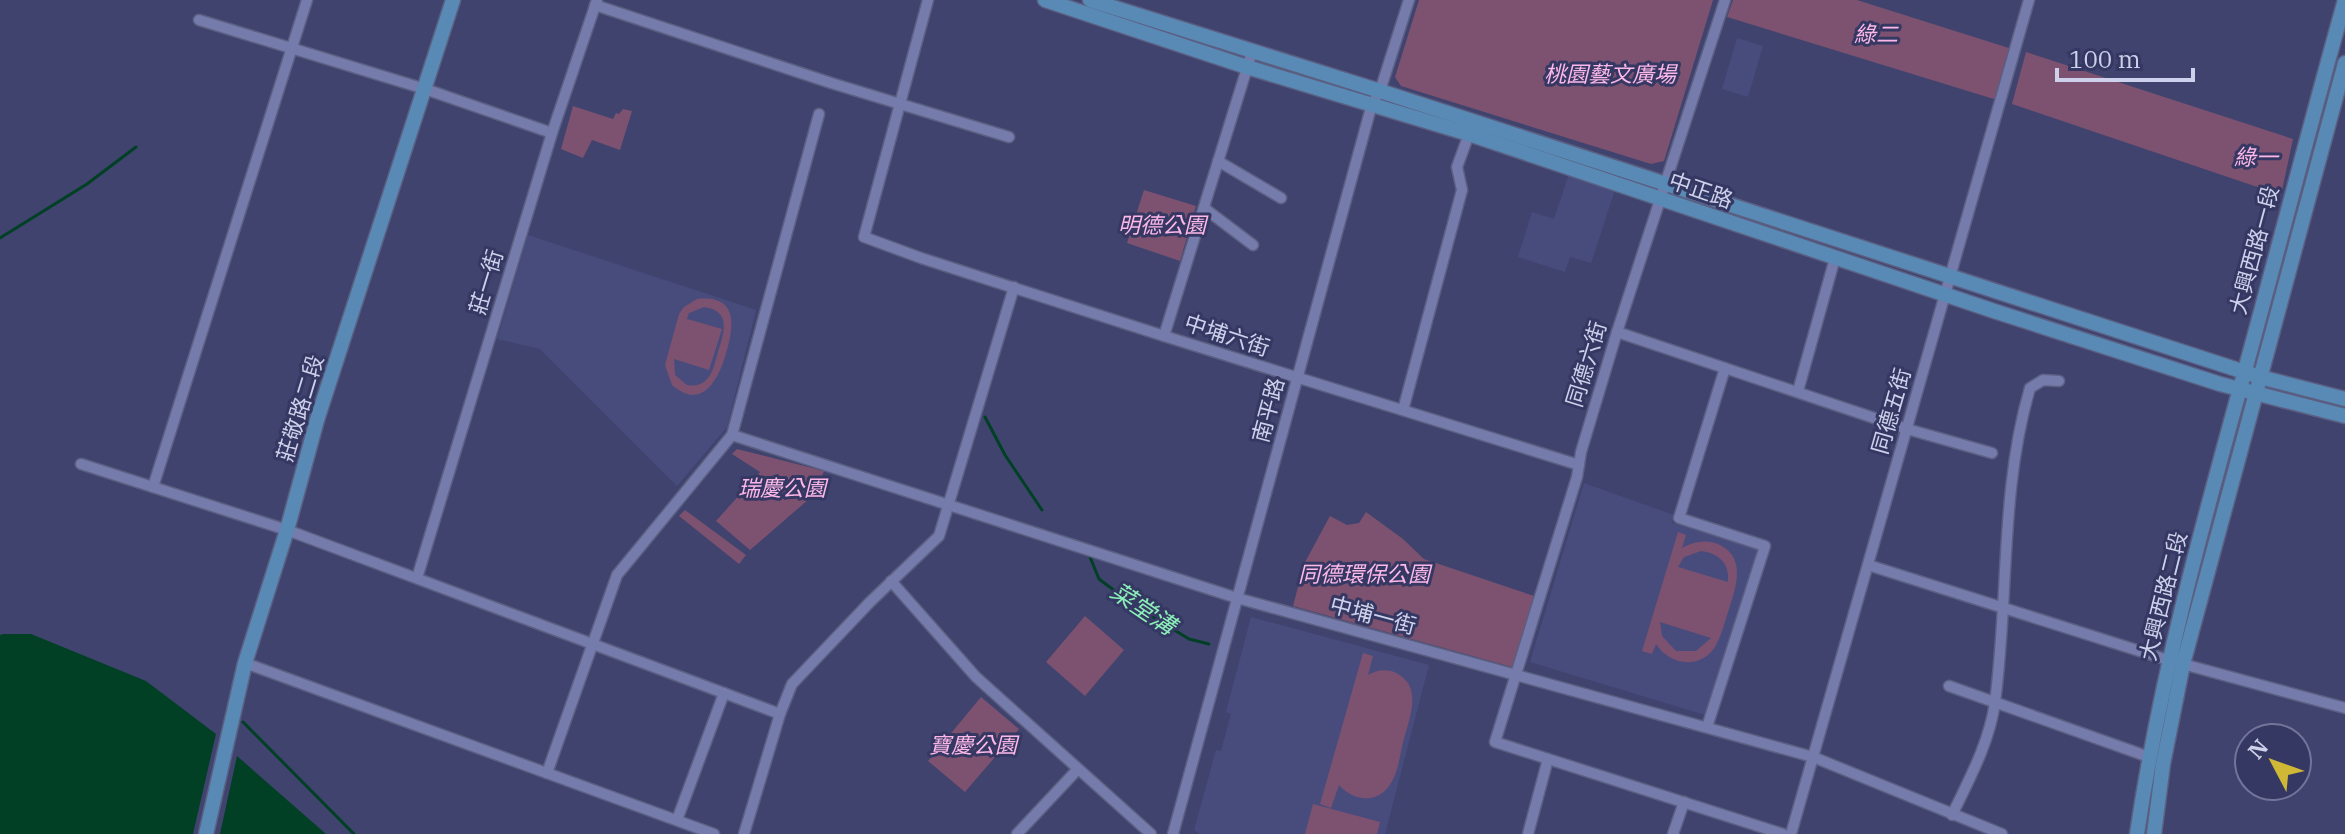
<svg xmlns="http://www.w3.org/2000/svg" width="2345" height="834" viewBox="0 0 2345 834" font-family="'IBM Plex Serif','Noto Sans TC',serif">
  <rect width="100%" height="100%" fill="#3f436e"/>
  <!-- built -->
  <g fill="#484c7d">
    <path d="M1737,38l26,8 -15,51 -26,-8z"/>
    <path d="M1569,174l46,16 -24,73 -21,-6 -5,15 -47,-15 14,-45 22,7z"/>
    <path d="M528,235l228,75 -29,117 -50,59 -137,-137 -43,-10z"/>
    <path d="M1584,483l90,32 -2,8 86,27 -53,165 -175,-53z"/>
    <path d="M1251,617l178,48 -44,169h-185l-6,-4 22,-80 5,1 10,-37 -5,-2z"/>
  </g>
  <!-- green -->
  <g fill="#7d5270" fill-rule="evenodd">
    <path d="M1419,0h294l-49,161 -13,3 -250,-78 -6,-9z"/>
    <path d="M1733,0h124l155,49 -15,51 -270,-83z"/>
    <path d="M2026,52l267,87 -12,56 -269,-91z"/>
    <path d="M573,106l40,13 3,-6 3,1 4,-5 9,2 -12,39 -28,-10 -9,18 -22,-9z"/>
    <path d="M1144,190l52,16 -16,55 -53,-18z"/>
    <path d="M697,299c43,-5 37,30 28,58 -8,25 -24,53 -53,28l-7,-20 14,-51 5,-7zM704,307c28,4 20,26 14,45 -3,10 -5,23 -13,29 -6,5 -11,5 -18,4l-12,-10 -1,-16 35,11 13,-41 -35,-10 -6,17 8,-23z"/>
    <path d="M737,449l87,22 -8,22 -66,57 -34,-29 44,-49 -28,-18z"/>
    <path d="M685,510l61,45 -7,9 -60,-48z"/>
    <path d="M1366,512l37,27 21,20 110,37 -22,71 -219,-61 11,-42 26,-48 17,9 12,-2z"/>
    <path d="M1678,532l8,3 -4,13c11,-6 23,-9 36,-4 29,13 18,43 11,65 -4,12 -7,25 -13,36 -14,25 -46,21 -60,-1l-4,10 -10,-3zM1701,551c18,2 29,13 27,31l-50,-15 6,-10zM1660,622l51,16 -15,13h-20l-14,-15z"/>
    <path d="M1085,616l39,34 -39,46 -39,-34z"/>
    <path d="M1363,653l10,3 -5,19c9,-5 20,-7 30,-1 25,14 11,46 5,68 -3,13 -5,30 -12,41 -13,22 -38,18 -52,2l-8,23 -11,-4z"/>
    <path d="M981,697l38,32 -54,63 -37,-31z"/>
    <path d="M1313,804l67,18 -3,12h-72z"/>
  </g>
  <!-- water -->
  <g fill="#024026">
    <path d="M3,634h28l115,47 70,53 -23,100h-193v-199z"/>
    <path d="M237,756l89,78h-106z"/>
  </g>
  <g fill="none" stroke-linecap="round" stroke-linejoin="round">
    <!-- stream -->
    <g stroke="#024026" stroke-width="3">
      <path d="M0,238l87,-54 49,-37"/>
      <path d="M985,417l20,38 37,55"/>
      <path d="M1090,557l9,22 36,27 54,33 20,5"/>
      <path d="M243,722l111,112"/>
    </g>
    <!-- street casing -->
    <g stroke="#5b5f82" stroke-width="13">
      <g id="street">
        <path d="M928,0l-64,237 57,21 243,78 415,129"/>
        <path d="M1725,0l-108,332 -36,120 -4,25 -82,265 288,92"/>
        <path d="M595,5l236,78 178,54"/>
        <path d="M199,20l226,69 127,44"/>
        <path d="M1218,161l63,37"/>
        <path d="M1204,208l49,37"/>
        <path d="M1617,332l290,97 85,24"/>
        <path d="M1164,336l88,-284"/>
        <path d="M1798,391l37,-133"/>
        <path d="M1403,410l59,-220 -5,-23 12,-33"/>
        <path d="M732,435l505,163 576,159 189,77"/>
        <path d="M81,464l206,66 493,184"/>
        <path d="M153,487l154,-487"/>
        <path d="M1868,565l300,95 177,48"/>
        <path d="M417,578l135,-445 45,-133"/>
        <path d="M891,581l85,96 175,157"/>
        <path d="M245,663l469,171"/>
        <path d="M1949,686l200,71"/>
        <path d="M1707,727l58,-181 -86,-28 46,-150"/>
        <path d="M547,773l70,-198 115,-140 87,-321"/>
        <path d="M1952,815c17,-35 38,-74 43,-113 14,-105 5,-212 35,-314l13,-8 16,1"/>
        <path d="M677,820l47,-127"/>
        <path d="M744,834l36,-120 12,-30 78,-82 69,-66 75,-249"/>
        <path d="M1017,834l61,-65"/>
        <path d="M1173,834l199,-730 8,-13 29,-91"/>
        <path d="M1528,834l20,-75"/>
        <path d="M1673,834l11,-32"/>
        <path d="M1791,834l238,-834"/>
      </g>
    </g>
    <!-- secondary casing -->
    <g stroke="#5b5f82" stroke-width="17">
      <g id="secondary">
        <path d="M1045,0l202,67 222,67 525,177 226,73 125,32"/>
        <path d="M1090,0l290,91 880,286 85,22"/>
        <path d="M206,834l39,-171 42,-133 30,-110 136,-420"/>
        <path d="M2137,834c23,-156 65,-308 107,-460 34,-124 66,-249 101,-374"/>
        <path d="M2154,834l9,-70 20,-100 162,-601"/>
      </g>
    </g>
    <!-- street -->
    <use href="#street" stroke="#757baa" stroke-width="10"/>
    <!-- secondary -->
    <use href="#secondary" stroke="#588ab5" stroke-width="14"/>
  </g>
  <g text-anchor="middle" stroke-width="6" stroke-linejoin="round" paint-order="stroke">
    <!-- park labels -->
    <g font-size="22" font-style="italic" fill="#fdb8e8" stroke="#353862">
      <text x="1876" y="42">綠二</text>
      <text x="1610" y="82">桃園藝文廣場</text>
      <text x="2256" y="165">綠一</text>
      <text x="1162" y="233">明德公園</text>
      <text x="782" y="496">瑞慶公園</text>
      <text x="1364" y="582">同德環保公園</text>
      <text x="973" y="753">寶慶公園</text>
    </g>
    <!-- street labels -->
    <g font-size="22" fill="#cdd1eb" stroke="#353862">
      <text transform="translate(1701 190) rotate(19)" y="8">中正路</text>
      <text transform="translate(2254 250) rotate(-75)" y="8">大興西路一段</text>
      <text transform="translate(486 282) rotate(-73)" y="8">莊一街</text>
      <text transform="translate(1227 335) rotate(18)" y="8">中埔六街</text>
      <text transform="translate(1586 364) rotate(-73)" y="8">同德六街</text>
      <text transform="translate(300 408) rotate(-73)" y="8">莊敬路二段</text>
      <text transform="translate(1268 410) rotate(-75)" y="8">南平路</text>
      <text transform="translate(1891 411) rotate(-74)" y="8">同德五街</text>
      <text transform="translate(2163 596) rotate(-76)" y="8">大興西路二段</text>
      <text transform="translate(1373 615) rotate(15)" y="8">中埔一街</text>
    </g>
    <!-- water labels -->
    <g font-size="24" font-style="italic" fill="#8befb8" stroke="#353862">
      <text transform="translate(1143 609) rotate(34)" y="8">菜堂溝</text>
    </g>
  </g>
  <!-- north arrow -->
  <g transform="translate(2273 762) rotate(311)"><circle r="38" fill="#353862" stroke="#727599" stroke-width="2"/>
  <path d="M0-6L14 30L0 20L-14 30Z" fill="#d0b837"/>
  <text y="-12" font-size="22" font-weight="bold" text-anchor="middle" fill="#cdd1eb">N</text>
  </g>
  <!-- scale -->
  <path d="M2057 68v12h136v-12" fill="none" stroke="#cdd1eb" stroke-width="4"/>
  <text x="2069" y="68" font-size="24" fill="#cdd1eb" stroke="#353862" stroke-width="6" paint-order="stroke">100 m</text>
</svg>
